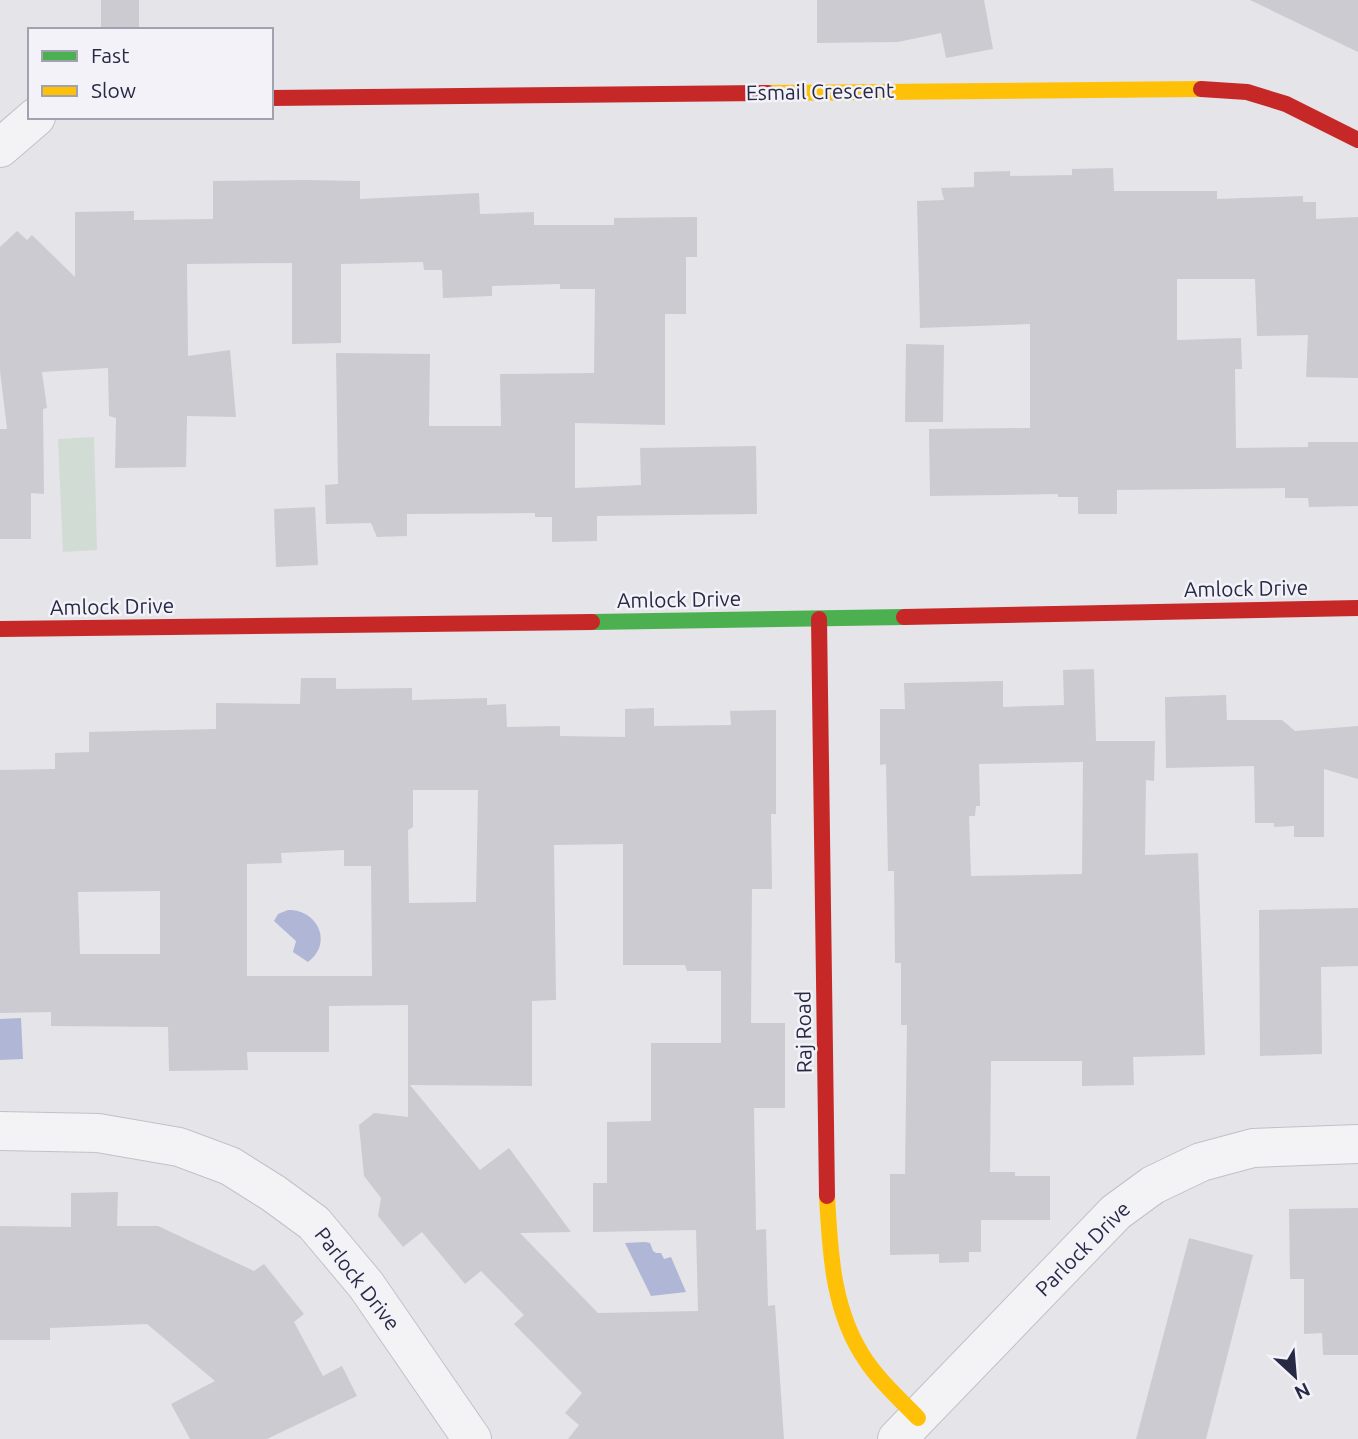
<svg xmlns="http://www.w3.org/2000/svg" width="1358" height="1439" viewBox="0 0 1358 1439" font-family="Ubuntu,sans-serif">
  <rect width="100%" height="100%" fill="#e4e4e9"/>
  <!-- green -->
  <path fill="#d1dcd4" d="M94,437l3,113 -34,2 -5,-113z"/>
  <!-- water -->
  <g fill="#b0b7d6">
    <path d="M288,910c29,-1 46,33 20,52l-15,-10 3,-11 -22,-20 4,-7z"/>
    <path d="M21,1018l2,41 -23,1v-41z"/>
    <path d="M645,1242l5,1 3,8 3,2h5l3,6 7,-2 15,35 -35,4 -26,-53z"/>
  </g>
  <!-- building -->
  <g fill="#cbcbd1" fill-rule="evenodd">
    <rect x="101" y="0" width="38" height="30"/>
    <path d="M817,0h167l9,49 -47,9 -5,-25 -43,9 -81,1z"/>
    <path d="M1250,0h108v52z"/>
    <path d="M1113,168l1,23h103v8l86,-3v6h13v17l42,-2v161l-52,-1 2,-42 -51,1 -2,-57h-78v61l64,-2 1,31h-7l1,79 72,-1v-5h50v64l-49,1 -1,-9h-23v-10l-168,2v24h-39v-17h-20v-3l-128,2 -1,-67 101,-1v-104l-110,4 -3,-127 27,-1 -3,-12 33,-1v-15l36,-1v5l62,-1v-6z"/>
    <path d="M308,180l52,1v18l119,-6 1,21 54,-2v13h80v-7l83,-1v40h-11v57h-21v111l-90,-2v65l66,-3 -1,-37 116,-2 1,68 -160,2v25l-45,1v-25h-17v-4l-128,1v22l-30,1 -6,-14 -45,1 -1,-39 13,-1 -2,-131 94,1 -1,72h72l-1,-52 94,-1 1,-84h-35v-5l-68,2v10l-49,2 -1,-28h-18l-1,-8 -82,2v79l-49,1v-81l-105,1 1,92 42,-6 6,67 -49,-1 -1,51 -71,1 1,-50 -7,-2 -1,-48 -66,4 5,36 -4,1 1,85 -13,-1v46h-31v-110h7l-7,-58v-124l17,-16 10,9 5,-5 43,42v-65l59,-1v9l79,-1v-38z"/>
    <path d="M906,344l38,1 -1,77h-38z"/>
    <path d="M315,507l3,58 -42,2 -2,-58z"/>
    <path d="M1094,669l2,72h59l-1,40 -8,-1 -1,75 53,-2 7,202 -72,2 1,28 -52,1v-25h-91l-1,111h25v4h35v44h-69v32h-12v10l-30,1v-9l-49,1v-81h15l2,-149h-6v-62h-6l-1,-92h-6l-2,-107 -6,1v-56h25l-1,-26 99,-2v26l61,-2 -1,-35zM1083,762l-1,112 -111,2 -2,-60h6l1,-10h4l-1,-42z"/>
    <path d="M301,678h35v11l76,-1v12l75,-2v7l19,-1 1,23 53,-1v10l65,1v-28l29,-1v18l77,-1 -1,-14 46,-1v104h-5l1,75h-20l-1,134h34v85h-31l2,122 10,-1 2,77 7,-1 9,134h-216l11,-14 -14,-12 17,-20 -68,-69 10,-9 -43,-44 -16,13 -43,-52 -19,15 -25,-31 3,-18 -17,-22 -5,-51 15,-12 34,4v-112l-79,1v46h-82l1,18 -79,1 -1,-44 -117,-1v-14l-51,1v-243l55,-1v-16l34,-1v-20l127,-3v-26l84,1zM413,790h65l-2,112 -67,1 -1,-73 5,-3zM623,844v121h62l2,6h34v72h-70v78l-44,1v61h-14v49l103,-2 2,81 -100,2 -78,-80 51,-1 -62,-84 -29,22 -70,-85 122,1v-85l24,-1 -2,-155zM344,850v16h27l1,110h-125v-112l35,-1 -1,-10zM160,891v63h-80l-2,-62z"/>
    <path d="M1226,695l1,25h55l13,11 63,-5v53l-34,-10v68h-30v-11l-20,1v-4h-19l-1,-57 -88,2 -1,-71z"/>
    <path d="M1358,908v58l-37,1 1,87 -62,2 -1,-146z"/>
    <path d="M118,1192l-1,34h41l96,45 10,-7 40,50 -10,8 29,54 19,-10 15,30 -90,43h-77l-19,-35 44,-23 -68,-57 -97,4v12h-50v-114l71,1v-34z"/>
    <path d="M1358,1208v147h-35l-1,-22 -18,1v-55h-14l-1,-70z"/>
    <path d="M1189,1238l64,17 -47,184h-70z"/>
  </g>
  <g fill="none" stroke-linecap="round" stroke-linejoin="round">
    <!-- street casing -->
    <g stroke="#c1c1c7" stroke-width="40">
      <g id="street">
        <path d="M0,148l36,-31"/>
        <path d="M0,1131l98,2 81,14 51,19 43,27 41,30 52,62 106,154"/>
        <path d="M897,1439l219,-227 37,-27 48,-23 52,-14 105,-4"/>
      </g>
    </g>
    <!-- street -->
    <use href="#street" stroke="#f3f3f6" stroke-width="38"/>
    <!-- fast -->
    <path stroke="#4caf50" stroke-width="16" d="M592,622l312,-5"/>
    <!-- slow -->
    <g stroke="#ffc107" stroke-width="16">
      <path d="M768,93l433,-4"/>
      <path d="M827,1196c3,58 6,118 40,166 14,21 34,38 51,56"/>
    </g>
    <!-- jam -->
    <g stroke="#c62828" stroke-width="16">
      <path d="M1201,89l46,3 39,12 72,36"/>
      <path d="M271,98l497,-5"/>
      <path d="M904,617l454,-9"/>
      <path d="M819,619l8,577"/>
      <path d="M0,629l592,-7"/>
    </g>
  </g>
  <g text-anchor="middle" stroke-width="5" stroke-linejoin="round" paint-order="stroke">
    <!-- street labels -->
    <g font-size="21" fill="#282a45" stroke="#f2f2f8">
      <text transform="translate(820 92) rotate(-1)" y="7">Esmail Crescent</text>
      <text transform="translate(1246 589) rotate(-1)" y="7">Amlock Drive</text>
      <text transform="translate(679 600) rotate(-1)" y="7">Amlock Drive</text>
      <text transform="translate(112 607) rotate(-1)" y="7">Amlock Drive</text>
      <text transform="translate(804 1032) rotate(-91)" y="7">Raj Road</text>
      <text transform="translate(1083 1249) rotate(-45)" y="7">Parlock Drive</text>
      <text transform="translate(357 1279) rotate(52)" y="7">Parlock Drive</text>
    </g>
  </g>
  <!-- legend -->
  <rect x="28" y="28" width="245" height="91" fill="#f2f2f8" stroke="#a1a2b0" stroke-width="2"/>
  <rect x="42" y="51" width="35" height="10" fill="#4caf50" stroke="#a1a2b0" stroke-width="2"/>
  <text x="91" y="63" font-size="21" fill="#282a45">Fast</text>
  <rect x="42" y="86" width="35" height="10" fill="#ffc107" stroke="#a1a2b0" stroke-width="2"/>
  <text x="91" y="98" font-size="21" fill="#282a45">Slow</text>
  <!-- north arrow -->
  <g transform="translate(1295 1376) rotate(154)" stroke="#f2f2f8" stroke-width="5" paint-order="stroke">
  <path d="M0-5L12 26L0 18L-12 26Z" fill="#282a45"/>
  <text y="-10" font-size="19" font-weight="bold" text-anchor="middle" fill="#282a45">N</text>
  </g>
</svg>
